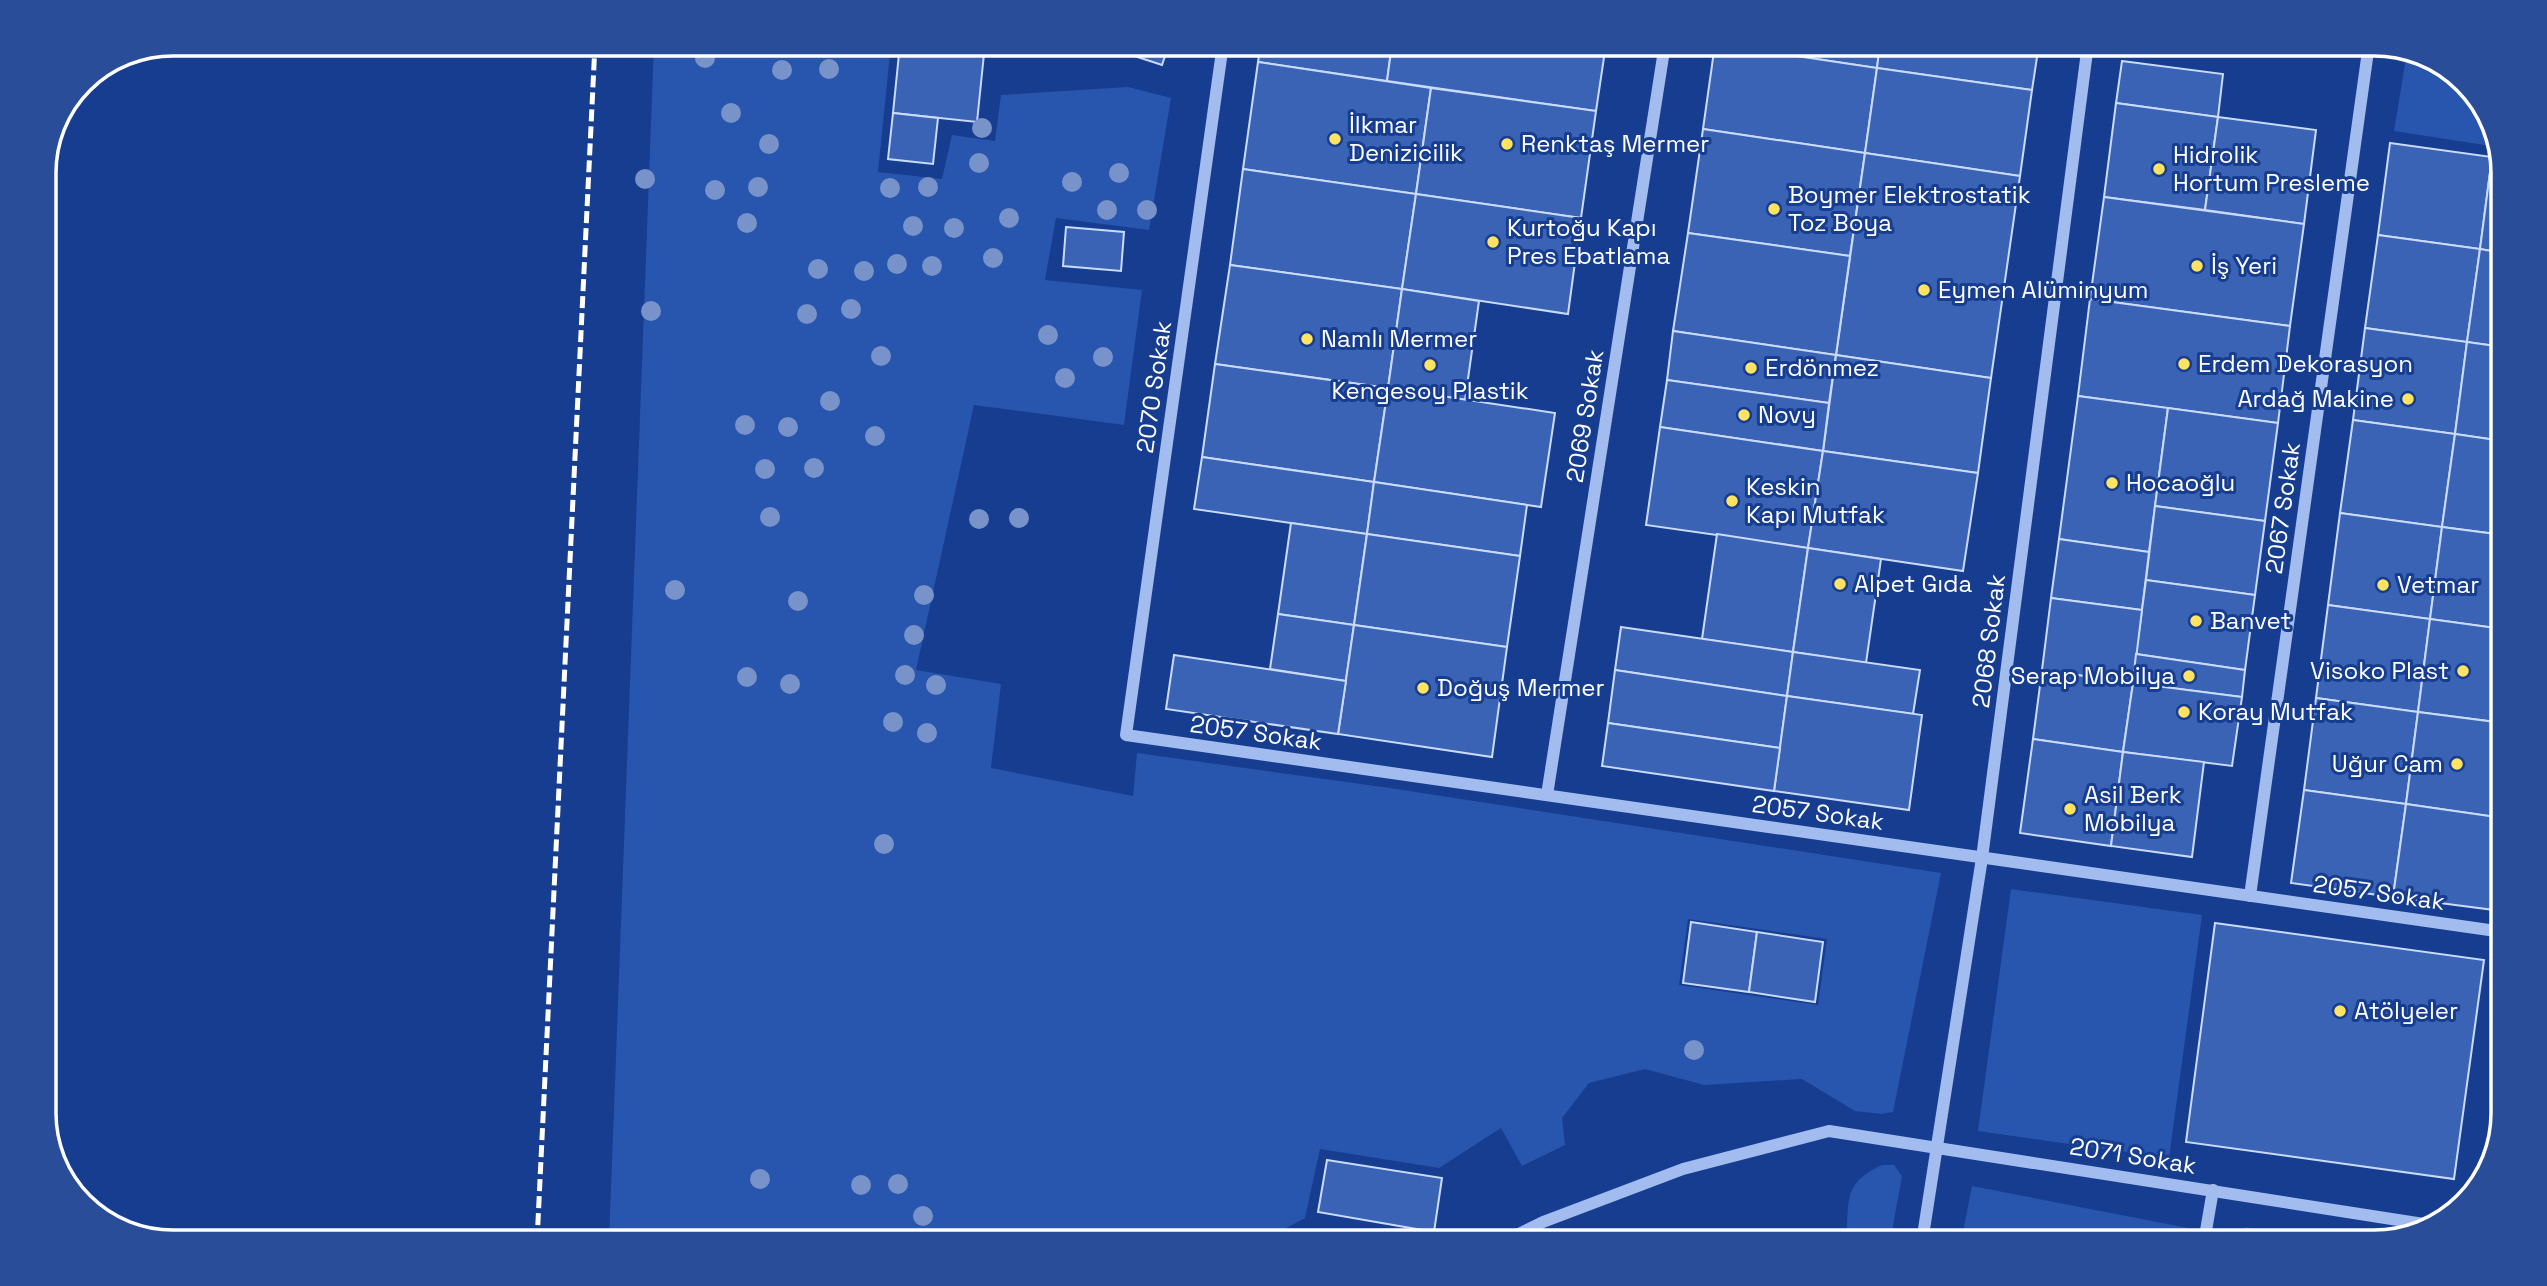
<svg xmlns="http://www.w3.org/2000/svg" width="2547" height="1286" viewBox="0 0 2547 1286" font-family="'Space Grotesk',sans-serif">
  <rect width="100%" height="100%" fill="#163d8f"/>
  <!-- green -->
  <g fill="#2855ad" fill-rule="evenodd">
    <path d="M654,44h237l-13,128 64,7 10,-44 43,6 6,-46 127,-8 43,11 -22,132 -93,-12 -11,62 97,10 -18,135 -150,-20 -58,265 85,14 -10,84 142,28 4,-43 253,35 551,85 -48,239 -12,2 -26,-3 -53,-32 -98,6 -59,-16 -56,14 -27,35 3,27 -43,21 -21,-38 -62,40 -119,-19 -15,69 -45,24h-651zM1688,919l139,20 -9,66 -139,-20z"/>
    <path d="M2407,52l24,5 51,45 15,45 -103,-16z"/>
    <path d="M2011,889l191,26 -33,243 -191,-27z"/>
    <path d="M1882,1165h12l8,11 -12,66h-44c4,-40 -5,-58 36,-77z"/>
    <path d="M1972,1186l216,42 -2,14h-225z"/>
    <path d="M2245,1227l97,15h-99z"/>
  </g>
  <!-- building -->
  <g fill="#3a63b5" stroke="#c9dafb" stroke-width="2">
    <path d="M900,44h85l-8,78 -84,-9z"/>
    <path d="M1108,44h61l-7,21 -55,-18z"/>
    <path d="M1261,44h131l-5,37 -129,-19z"/>
    <path d="M1392,44h214l-10,67 -209,-30z"/>
    <path d="M1715,44h165l-3,24z"/>
    <path d="M1715,44l162,24 -12,85 -162,-24z"/>
    <path d="M1880,44h159l-7,46 -155,-22z"/>
    <path d="M2122,61l101,13 -5,43 -102,-14z"/>
    <path d="M1258,62l173,26 -15,106 -173,-25z"/>
    <path d="M1877,68l155,22 -12,86 -155,-23z"/>
    <path d="M1431,88l165,23 -15,107 -165,-24z"/>
    <path d="M2116,103l102,14 -13,93 -101,-13z"/>
    <path d="M893,113l45,5 -5,46 -45,-5z"/>
    <path d="M2218,117l98,13 -12,94 -99,-14z"/>
    <path d="M1703,129l162,24 -15,103 -162,-23z"/>
    <path d="M2390,143l102,14 -12,92 -102,-14z"/>
    <path d="M1865,153l155,23 -29,202 -155,-23z"/>
    <path d="M2492,157l9,1 2,7v88l-23,-4z"/>
    <path d="M1243,169l173,25 -14,95 -172,-24z"/>
    <path d="M1416,194l165,24 -13,96 -166,-25z"/>
    <path d="M2104,197l200,27 -14,102 -200,-27z"/>
    <path d="M1066,227l58,5 -3,39 -58,-5z"/>
    <path d="M1688,233l162,23 -14,99 -163,-24z"/>
    <path d="M2378,235l102,14 -13,93 -102,-14z"/>
    <path d="M2480,249l23,4v94l-36,-5z"/>
    <path d="M1230,265l172,24 -14,99 -173,-24z"/>
    <path d="M1402,289l77,12 -14,99 -77,-12z"/>
    <path d="M2090,299l200,27 -12,97 -200,-27z"/>
    <path d="M2365,328l102,14 -12,92 -102,-14z"/>
    <path d="M1673,331l163,24 -7,48 -162,-23z"/>
    <path d="M2467,342l36,5v94l-48,-7z"/>
    <path d="M1836,355l155,23 -13,95 -155,-22z"/>
    <path d="M1215,364l173,24 -14,94 -172,-25z"/>
    <path d="M1667,380l162,23 -6,48 -163,-24z"/>
    <path d="M1388,388l167,25 -14,94 -167,-25z"/>
    <path d="M2078,396l90,12 -19,144 -90,-13z"/>
    <path d="M2168,408l110,15 -13,98 -110,-15z"/>
    <path d="M2353,420l102,14 -13,93 -102,-14z"/>
    <path d="M1660,427l163,24 -15,97 -162,-23z"/>
    <path d="M2455,434l48,7v94l-61,-8z"/>
    <path d="M1823,451l155,22 -15,98 -155,-23z"/>
    <path d="M1202,457l172,25 -7,52 -173,-25z"/>
    <path d="M1374,482l153,23 -7,51 -153,-22z"/>
    <path d="M2155,506l110,15 -10,74 -109,-15z"/>
    <path d="M2340,513l102,14 -12,92 -102,-14z"/>
    <path d="M1291,523l76,11 -13,91 -76,-11z"/>
    <path d="M2442,527l61,8v94l-73,-10z"/>
    <path d="M1367,534l153,22 -13,91 -153,-22z"/>
    <path d="M1717,534l91,14 -15,104 -91,-13z"/>
    <path d="M2059,539l90,13 -7,58 -91,-12z"/>
    <path d="M1808,548l73,11 -15,104 -73,-11z"/>
    <path d="M2146,580l109,15 -10,75 -109,-16z"/>
    <path d="M2051,598l91,12 -9,73 -91,-13z"/>
    <path d="M2328,605l102,14 -12,93 -102,-14z"/>
    <path d="M1278,614l76,11 -8,56 -76,-12z"/>
    <path d="M2430,619l73,10v94l-85,-11z"/>
    <path d="M1354,625l153,22 -15,110 -154,-23z"/>
    <path d="M1621,627l172,25 -6,44 -172,-26z"/>
    <path d="M1793,652l127,18 -7,44 -126,-18z"/>
    <path d="M2136,654l109,16 -3,27 -109,-14z"/>
    <path d="M1174,655l172,26 -8,53 -172,-25z"/>
    <path d="M1615,670l172,26 -7,52 -172,-25z"/>
    <path d="M2042,670l91,13 -10,69 -90,-13z"/>
    <path d="M2133,683l109,14 -10,69 -109,-14z"/>
    <path d="M1787,696l135,19 -13,95 -135,-19z"/>
    <path d="M2316,698l102,14 -12,92 -102,-14z"/>
    <path d="M2418,712l85,11v95l-97,-14z"/>
    <path d="M1608,723l172,25 -6,43 -172,-25z"/>
    <path d="M2033,739l90,13 -12,94 -91,-13z"/>
    <path d="M2123,752l81,10 -12,95 -81,-11z"/>
    <path d="M2304,790l102,14 -13,93 -102,-14z"/>
    <path d="M2406,804l97,14 -1,93 -109,-14z"/>
    <path d="M1691,922l66,10 -8,60 -66,-9z"/>
    <path d="M2215,923l269,37 -30,219 -268,-37z"/>
    <path d="M1757,932l66,10 -8,60 -66,-10z"/>
    <path d="M1327,1160l115,18 -8,54 -116,-20z"/>
  </g>
  <g fill="none" stroke-linecap="round" stroke-linejoin="round">
    <!-- minor -->
    <g stroke="#a2bcf0" stroke-width="12">
      <path d="M1223,44l-97,691 1377,197"/>
      <path d="M1547,795l118,-751"/>
      <path d="M2250,896l119,-852"/>
      <path d="M1503,1242l40,-20 140,-53 146,-38 601,94"/>
      <path d="M1922,1242l60,-384 106,-814"/>
      <path d="M2204,1242l9,-52"/>
    </g>
    <!-- rail -->
    <path stroke="#fff" stroke-width="5" stroke-dasharray="12 5" stroke-linecap="butt" d="M537,1242l58,-1198"/>
  </g>
  <!-- trees -->
  <g fill="#7893ca">
    <circle cx="705" cy="58" r="10"/>
    <circle cx="829" cy="69" r="10"/>
    <circle cx="782" cy="70" r="10"/>
    <circle cx="731" cy="113" r="10"/>
    <circle cx="982" cy="128" r="10"/>
    <circle cx="769" cy="144" r="10"/>
    <circle cx="979" cy="163" r="10"/>
    <circle cx="1119" cy="173" r="10"/>
    <circle cx="645" cy="179" r="10"/>
    <circle cx="1072" cy="182" r="10"/>
    <circle cx="758" cy="187" r="10"/>
    <circle cx="928" cy="187" r="10"/>
    <circle cx="890" cy="188" r="10"/>
    <circle cx="715" cy="190" r="10"/>
    <circle cx="1107" cy="210" r="10"/>
    <circle cx="1147" cy="210" r="10"/>
    <circle cx="1009" cy="218" r="10"/>
    <circle cx="747" cy="223" r="10"/>
    <circle cx="913" cy="226" r="10"/>
    <circle cx="954" cy="228" r="10"/>
    <circle cx="993" cy="258" r="10"/>
    <circle cx="897" cy="264" r="10"/>
    <circle cx="932" cy="266" r="10"/>
    <circle cx="818" cy="269" r="10"/>
    <circle cx="864" cy="271" r="10"/>
    <circle cx="851" cy="309" r="10"/>
    <circle cx="651" cy="311" r="10"/>
    <circle cx="807" cy="314" r="10"/>
    <circle cx="1048" cy="335" r="10"/>
    <circle cx="881" cy="356" r="10"/>
    <circle cx="1103" cy="357" r="10"/>
    <circle cx="1065" cy="378" r="10"/>
    <circle cx="830" cy="401" r="10"/>
    <circle cx="745" cy="425" r="10"/>
    <circle cx="788" cy="427" r="10"/>
    <circle cx="875" cy="436" r="10"/>
    <circle cx="814" cy="468" r="10"/>
    <circle cx="765" cy="469" r="10"/>
    <circle cx="770" cy="517" r="10"/>
    <circle cx="1019" cy="518" r="10"/>
    <circle cx="979" cy="519" r="10"/>
    <circle cx="675" cy="590" r="10"/>
    <circle cx="924" cy="595" r="10"/>
    <circle cx="798" cy="601" r="10"/>
    <circle cx="914" cy="635" r="10"/>
    <circle cx="905" cy="675" r="10"/>
    <circle cx="747" cy="677" r="10"/>
    <circle cx="790" cy="684" r="10"/>
    <circle cx="936" cy="685" r="10"/>
    <circle cx="893" cy="722" r="10"/>
    <circle cx="927" cy="733" r="10"/>
    <circle cx="884" cy="844" r="10"/>
    <circle cx="1694" cy="1050" r="10"/>
    <circle cx="760" cy="1179" r="10"/>
    <circle cx="898" cy="1184" r="10"/>
    <circle cx="861" cy="1185" r="10"/>
    <circle cx="923" cy="1216" r="10"/>
  </g>
  <!-- markers -->
  <g fill="#ffe361" stroke="#163d8f" stroke-width="2.5">
    <circle cx="1335" cy="139" r="7"/>
    <circle cx="1507" cy="144" r="7"/>
    <circle cx="2159" cy="169" r="7"/>
    <circle cx="1774" cy="209" r="7"/>
    <circle cx="1493" cy="242" r="7"/>
    <circle cx="2197" cy="266" r="7"/>
    <circle cx="1924" cy="290" r="7"/>
    <circle cx="1307" cy="339" r="7"/>
    <circle cx="2184" cy="364" r="7"/>
    <circle cx="1430" cy="365" r="7"/>
    <circle cx="1751" cy="368" r="7"/>
    <circle cx="2408" cy="399" r="7"/>
    <circle cx="1744" cy="415" r="7"/>
    <circle cx="2112" cy="483" r="7"/>
    <circle cx="1732" cy="501" r="7"/>
    <circle cx="1840" cy="584" r="7"/>
    <circle cx="2383" cy="585" r="7"/>
    <circle cx="2196" cy="621" r="7"/>
    <circle cx="2463" cy="671" r="7"/>
    <circle cx="2189" cy="676" r="7"/>
    <circle cx="1423" cy="688" r="7"/>
    <circle cx="2184" cy="712" r="7"/>
    <circle cx="2457" cy="764" r="7"/>
    <circle cx="2070" cy="809" r="7"/>
    <circle cx="2340" cy="1011" r="7"/>
  </g>
  <g text-anchor="middle" stroke-width="6" stroke-linejoin="round" paint-order="stroke">
    <!-- poi labels -->
    <g font-size="24" fill="#fff" stroke="#163d8f" text-anchor="start">
      <text x="1349" y="133">İlkmar<tspan x="1349" dy="28">Denizicilik</tspan></text>
      <text x="1521" y="152">Renktaş Mermer</text>
      <text x="2173" y="163">Hidrolik<tspan x="2173" dy="28">Hortum Presleme</tspan></text>
      <text x="1788" y="203">Boymer Elektrostatik<tspan x="1788" dy="28">Toz Boya</tspan></text>
      <text x="1507" y="236">Kurtoğu Kapı<tspan x="1507" dy="28">Pres Ebatlama</tspan></text>
      <text x="2211" y="274">İş Yeri</text>
      <text x="1938" y="298">Eymen Alüminyum</text>
      <text x="1321" y="347">Namlı Mermer</text>
      <text x="2198" y="372">Erdem Dekorasyon</text>
      <text x="1765" y="376">Erdönmez</text>
      <text x="1430" y="399" text-anchor="middle">Kengesoy Plastik</text>
      <text x="2394" y="407" text-anchor="end">Ardağ Makine</text>
      <text x="1758" y="423">Novy</text>
      <text x="2126" y="491">Hocaoğlu</text>
      <text x="1746" y="495">Keskin<tspan x="1746" dy="28">Kapı Mutfak</tspan></text>
      <text x="1854" y="592">Alpet Gıda</text>
      <text x="2397" y="593">Vetmar</text>
      <text x="2210" y="629">Banvet</text>
      <text x="2449" y="679" text-anchor="end">Visoko Plast</text>
      <text x="2175" y="684" text-anchor="end">Serap Mobilya</text>
      <text x="1437" y="696">Doğuş Mermer</text>
      <text x="2198" y="720">Koray Mutfak</text>
      <text x="2443" y="772" text-anchor="end">Uğur Cam</text>
      <text x="2084" y="803">Asil Berk<tspan x="2084" dy="28">Mobilya</tspan></text>
      <text x="2354" y="1019">Atölyeler</text>
    </g>
    <!-- street labels -->
    <g font-size="24" fill="#fff" stroke="#163d8f">
      <text transform="translate(1154 387) rotate(-82)" y="8">2070 Sokak</text>
      <text transform="translate(1585 416) rotate(-81)" y="8">2069 Sokak</text>
      <text transform="translate(2283 508) rotate(-82)" y="8">2067 Sokak</text>
      <text transform="translate(1989 641) rotate(-83)" y="8">2068 Sokak</text>
      <text transform="translate(1256 733) rotate(8)" y="8">2057 Sokak</text>
      <text transform="translate(1818 813) rotate(8)" y="8">2057 Sokak</text>
      <text transform="translate(2379 893) rotate(8)" y="8">2057 Sokak</text>
      <text transform="translate(2133 1156) rotate(9)" y="8">2071 Sokak</text>
    </g>
  </g>
  <!-- crop -->
  <path d="M0 0H2547V1286H0ZM173 56H2374A117 117 0 0 1 2491 173V1113A117 117 0 0 1 2374 1230H173A117 117 0 0 1 56 1113V173A117 117 0 0 1 173 56Z" fill="#294d98" fill-rule="evenodd"/>
  <path fill="none" stroke="#fff" stroke-width="3.5" d="M173 56H2374A117 117 0 0 1 2491 173V1113A117 117 0 0 1 2374 1230H173A117 117 0 0 1 56 1113V173A117 117 0 0 1 173 56Z"/>
</svg>
